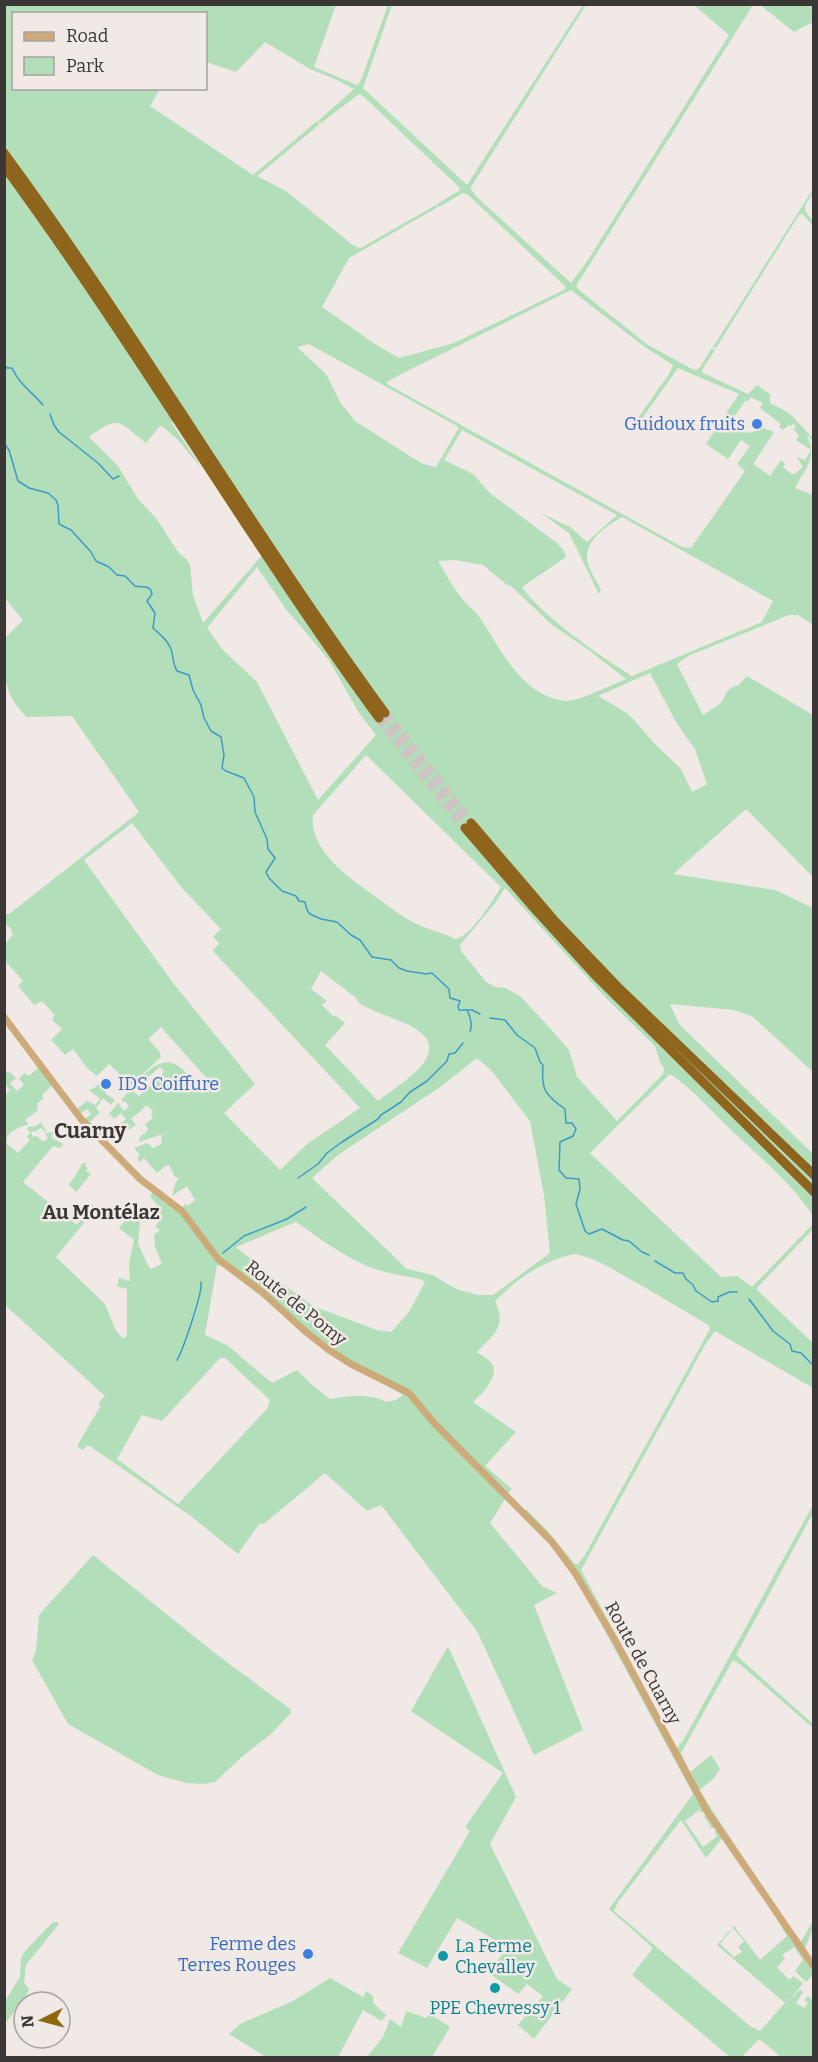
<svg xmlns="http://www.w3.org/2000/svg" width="818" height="2062" viewBox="0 0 818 2062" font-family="Bitter,serif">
  <rect width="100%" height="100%" fill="#f0e9e5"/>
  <!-- green -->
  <g fill="#b2dfba" fill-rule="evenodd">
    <path d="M5,5h331l-22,62 43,18 4,-5 27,-75h4l-29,83 104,97 116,-180h3l-115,182v3l7,8 93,85 17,-23 141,-225 -35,-30h59l-177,281 3,4 69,55 44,24 4,1 4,-3 12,-19 3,2 -13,20 1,3 45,21 9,-9 13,9v9l19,10 24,25v3l-7,-8c12,26 1,32 -11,55l18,7v130l-15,-10h-9l-101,41 -11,8 26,51 18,-12 7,-13 7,-4h3l9,-10 66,39v162l-67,-68 -73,65 102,16 38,18v164l-61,-56 -18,-6 -64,-6 9,20 134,130v62c-21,-33 -55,-60 -84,-88 -19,-18 -36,-39 -59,-54l-80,79 131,124 16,-1 15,11 61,-63v5l-57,60 57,54v45l-98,-57 -10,14 -124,225 96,178 7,-9 129,-234v8l-77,142 77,69v4l-72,-63 -8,-5 -52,93 9,19 21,-17 9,14 -7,10 -14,11 101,153 13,-22v8l-9,21 9,13v12l-7,7 -11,-11 8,-11 -9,-13 -12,8 3,3 -8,10 13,12 3,-4 10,7 -17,22 14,-16 3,3 -7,11 8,5 4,-5 -4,-3 4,-4 5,4v57h-32l-19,-16 -4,-1 -16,17h-12l-98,-82 21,-27 -44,-39 84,-115 -116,-215 -27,-35 -45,-45 -15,24 52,63 15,7 -23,12 49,125 -49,25 -57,-124 -96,-126 -14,6 -42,-38 -60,50 -6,1 -21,30 -46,-37 -92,-64 -10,-7h-4l-3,4 -6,-4 23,-39 -1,-4 6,-7 -100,-91 -1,-209 6,-6 -3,-3 3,-3 -4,3 -1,-2v-14l6,2 5,5 -6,5 7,8 7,-6 -5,-7 6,-5 4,3 9,-8 -4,-5 2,-2 17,23 -11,11 2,3 -6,5 -1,8 -12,9 4,4c-10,4 -24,7 -22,20l11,9 12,-13 -3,-3 3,-5 -3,-3 1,-2 8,-1 5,-4 5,9 -1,1 -4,-4 -6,4 -2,-1 -2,1 2,5 4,-1 5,5h3l3,-3 -3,-5 8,-1 -1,6 11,6 -2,4 -8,-2 -30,36 54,43 15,-21 2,2 -11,18 -27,33 49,47 10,25 7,9h3l2,-4v-45l-10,-3 2,-8 11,3 -1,-18 5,-23 -15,-12 9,-11 12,4 -2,23 12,25 12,-5 -7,-17 -1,-12 6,-5 -5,-3 6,-8 -3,-4 3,-5 -11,-14 4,-6 26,19 6,-5 2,2 7,-6 -8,-14 -15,10 3,-12 4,-6 -4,-1 -6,-12 -4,1 -8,7 -13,-15 -4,4 -3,-4 3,-3 -6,-7 13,-5 6,5 9,-4 -1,-9 13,-5 -35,12 1,-5 6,-5 2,-3 -3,-5 8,-6 -2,-4 2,-3 -6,-6 -16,14 5,6 -8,5 -3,-2 -3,2 -3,-5 7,-6 -5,-6 -7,6 -4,-5 -5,5 13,-16 6,8 5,-4 -4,-6 -2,1 -2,-2 10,-11 8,7 3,-3 -6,-7 11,3 16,-16 1,-2 -4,-4 -19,16 -3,-3c30,-29 38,-20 62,9l9,-8 -48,-54 -13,12 11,12 2,6 -30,28 -22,-21 -12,12 -9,-7 -15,-20 -8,6 -14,-15 11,-11 -10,-9 3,-5 -13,-14 -8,4 -16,-19 5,-5 -18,-20v-16l8,-11 -3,-6 -5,-5 -1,-9h5l130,-102 -67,-96 -45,1c-27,-26 -22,-45 -22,-79l18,-18 -19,-23zM14,14h192v48l30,10 29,-30 45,27 27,11 17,9 -36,32 3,2 38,-29 3,1 97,92 1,3 -23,14 2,3 24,-14 4,1 99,93 -2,3 -110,53 -55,15 -21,-12 -56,-39 27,-49 89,-51 -2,-2 -72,41 -4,2 -6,-2 -68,-55 -29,-15 63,-52 -3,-3 -64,54 -103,-69 10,-17 -146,-1zM571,290l71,55 31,20 -4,9 -31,44 3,2 37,-52 61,26 -33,50 22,15 13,-19 9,6 -13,18 8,7 -54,77 -9,-1 -295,-163v-2l18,-10zM309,344l148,82 1,3 -22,38 -13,-3 -10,-6 -58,-37 -15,-19 -14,-28 -29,-27zM750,397l13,6 -3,5 21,16 -2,3 4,3 6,-5 2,1 2,-2 3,2 -2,3 5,7 -3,4 15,10 -6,10 -8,-3 6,10 -8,7h-3l-9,-7 2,-3 -4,-4 -11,16 -17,-12 21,-32 -13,-5c-8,6 -13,8 -23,3l1,-3 -8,-6 15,-21 3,2zM174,420l90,133 -61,70 -10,-28 -3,-30 -3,-5 -9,-8 -22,-34 -18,-19 -20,-33 -29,-29c31,-23 29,-15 57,6l13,-16 3,-1 16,14 25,30 -32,-48zM462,430l155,85 -30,27 -17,-15 -29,-14 28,20 30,61 2,-4c-4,-9 -13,-21 -14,-31 -2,-19 21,-34 35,-42l151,84 -11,21 -130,54c-32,-20 -88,-58 -110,-89l44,-30 -2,-6 -7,-8 -66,-49 -18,-20 -29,-14zM455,560l28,5 24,20 4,1 40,38 39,27 36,28c-12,5 -49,23 -60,22 -44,-4 -65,-52 -86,-83 -4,-7 -11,-11 -16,-17 -10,-11 -17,-26 -25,-38v-2zM257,567l28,41 44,52 30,53 17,22 -58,65 -61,-118 -34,-32 -16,-22zM650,673l26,49 19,27 12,35 -15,8 -11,-23 -28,-27 -18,-21 -8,-8 -29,-17zM366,755l135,132c-7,12 -32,52 -46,52 -14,-7 -30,-10 -44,-18 -11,-6 -21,-14 -31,-21 -25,-18 -72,-48 -67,-85zM132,823l50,65 39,41 -8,8 6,6 -6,8 147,157 -53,36 -27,26 -56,-57 31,-29 -82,-101 -89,-123zM505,888l102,111 48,47 5,16 4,6 -1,6 -46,47 -40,-44 -8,-27 -20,-23 -29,-31 -15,-8 -10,-1 -9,-5 -25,-31 -1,-6 36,-43zM321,971l34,26 5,7c15,8 31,13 47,20 54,26 -4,57 -29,77l-53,-56 20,-22 -9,-7h-3l-11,-11 5,-4 -16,-12zM477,1058l14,12 39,51 14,74 6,58 -57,42h-15l-22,-6 -23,-14 -26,-6 -95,-91 26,-23 102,-68zM296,1222c26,18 52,38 82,48 14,4 28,6 42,9l5,3 -16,30 -18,20 -14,-2 -62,-23 -37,-26 -42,-34zM575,1254c19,4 35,13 51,23 28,15 55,32 82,48l2,4 -125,226 -7,9h-3l-29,-35 -20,-20 -2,3 -17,-17 5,-6 -27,-23 31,-34 -43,-30c8,-7 27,-26 19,-38 -3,-5 -11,-9 -15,-12 17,-18 30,-25 18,-51 22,-22 48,-41 80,-47zM217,1265l5,1 49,38 49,43 83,48 -7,5 -10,2c-16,-9 -39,-6 -56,-3l-18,-14 -15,-15 -25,13 -45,-38 -22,-10zM220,1358h5l45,42 -3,9 -89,95 -61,-45 25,-44 20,6zM706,1809l3,3 -5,4 8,13 6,-4 1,4 -5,3 3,3 -2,3 -12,9 -18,-26 14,-11 3,3zM681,1820l25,38 16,-20 38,54 27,44 -27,24 -26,-34 -17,19 68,58 -25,28 -10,-5 -136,-115 4,-9zM733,1928l11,13 -6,6 4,5 -8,5 -14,-13z"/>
    <path d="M760,5h53v17l-19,10z"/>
    <path d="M813,189c0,7 -8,13 -8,19 0,7 9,10 8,18l-10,-12 -4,1 -83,133 -3,-1z"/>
    <path d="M100,1083l6,11 9,6 -4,5 -8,-7 -7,10 4,4 -10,10 6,5 -2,2 -9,-10 6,-5 -4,-5 -7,5 -3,-5 10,-8 8,4 5,-6 -11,-9 5,-2z"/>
    <path d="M83,1163h3l-1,3 3,2 -2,3 5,3 -15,18 -7,-7z"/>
    <path d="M93,1555l123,99 74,55 1,4 -20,21 -28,22 -28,26 -12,2 -16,-1 -29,-8 -90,-51 -36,-64 4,-9 3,-36z"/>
    <path d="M448,1646l68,151 -26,47 67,135 15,10 -38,50 -16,-14 25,-29 -16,-12 -9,10 -29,-21 18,-26 -50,-29 -30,50 -29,-15 72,-122 -5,-4 38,-54 -92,-62z"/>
    <path d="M57,1922l2,2 -33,41 -2,18 5,6 -3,7 -21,28v-23l15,-24 1,-19 4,-7 27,-28z"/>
    <path d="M330,1978l33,19 3,-6 7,5v7l13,12 -4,6 -19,-11 -25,47h-72l-37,-23 11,-10 53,-23z"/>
    <path d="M406,2011l20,7 3,-5 21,14 -18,30h-65l16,-20 7,-18 11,8z"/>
  </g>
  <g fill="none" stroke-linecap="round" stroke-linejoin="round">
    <!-- stream -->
    <g stroke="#3e99c6" stroke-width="1.5">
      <path d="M4,364l3,4h5c7,16 20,24 31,37"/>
      <path d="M50,414l4,11 5,7 39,31 15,16 6,-3"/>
      <path d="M4,443l5,7 9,31 11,7 19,5 8,7 2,5 1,19 12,6 20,22 5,9 13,6 8,8 8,1 10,10c7,2 15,-2 17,8l-5,7 8,12 -2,15c6,6 13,10 17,19 4,8 2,16 7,24l12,4 4,15 8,15 3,13 7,13 10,6 3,18 -2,13 4,3 18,7 10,19 1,15 12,27 1,10 7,9 -9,14 3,6 13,13 14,5 3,5 6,1 2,8 3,4 11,5 16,3 14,13 9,5 12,17 19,3 8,8 8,3 19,3 6,-1 17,16 1,9 10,3 -2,6 1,3h13l8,4"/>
      <path d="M467,1010c3,6 6,16 3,21"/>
      <path d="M490,1018l15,2 12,15 18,13 5,14 3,3c-2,25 2,30 22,44l1,14h6l4,6 -3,7 -13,6 -1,28 7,8 13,1 1,10 -4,15 9,27 4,3 13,-5 21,11 6,1 13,11 7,3"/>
      <path d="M298,1178l20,-14 9,-11 15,-11 36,-23 3,-4 20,-13 9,-10 17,-11 20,-20 2,-7 6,-1 8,-10"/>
      <path d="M223,1253l21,-17 43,-17 19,-12"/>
      <path d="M655,1261l20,12h8l3,6 7,6 3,6 16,11 6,-1v-4l11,-5h8"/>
      <path d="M749,1299l24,32 17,13 2,7 9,2 13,13"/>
      <path d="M177,1360c6,-10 26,-68 24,-78"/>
    </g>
    <!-- highway-tunnel -->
    <g stroke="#ccc5c2" stroke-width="9" stroke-dasharray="9 4.5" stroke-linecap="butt">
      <path d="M385,713l86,110"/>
      <path d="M379,718l86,110"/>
    </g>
    <!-- minor -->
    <path stroke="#cdaa79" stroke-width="7" d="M4,1017l77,102 59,60 42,32 36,48 44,33 44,40 23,18 22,14 58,29 25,30 118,119 23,31 40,67 92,171 107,156"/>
    <!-- highway -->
    <g stroke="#8f641c" stroke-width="9">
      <path d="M4,153c134,182 248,378 381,560"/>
      <path d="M4,166c132,180 244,373 375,552"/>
      <path d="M471,823l83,97 66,69 194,186"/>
      <path d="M465,828l68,79 61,67 220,218"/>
    </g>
  </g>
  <!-- markers -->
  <g fill="#3f7fe0" stroke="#f0e9e5" stroke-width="2">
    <circle cx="757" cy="424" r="6"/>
    <circle cx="106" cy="1084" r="6"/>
    <circle cx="308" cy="1954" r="6"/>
  </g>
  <g fill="#0f9aa8" stroke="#f0e9e5" stroke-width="2">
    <circle cx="443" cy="1956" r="6"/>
    <circle cx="495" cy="1988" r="6"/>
  </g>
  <g text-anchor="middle" stroke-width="5" stroke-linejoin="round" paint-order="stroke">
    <!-- shop labels -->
    <g font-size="18" fill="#366cbe" stroke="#f0e9e5" text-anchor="end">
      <text x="745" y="430">Guidoux fruits</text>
      <text x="118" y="1090" text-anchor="start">IDS Coiffure</text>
      <text x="296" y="1950">Ferme des<tspan x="296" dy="21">Terres Rouges</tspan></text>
    </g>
    <!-- street labels -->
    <g font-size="18" fill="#3a3736" stroke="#f0e9e5">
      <text transform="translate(296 1303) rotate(39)" y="6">Route de Pomy</text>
      <text transform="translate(643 1663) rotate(61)" y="6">Route de Cuarny</text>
    </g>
    <!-- culture labels -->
    <g font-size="18" fill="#0d838f" stroke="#f0e9e5" text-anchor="start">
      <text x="455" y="1952">La Ferme<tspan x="455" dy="21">Chevalley</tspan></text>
      <text x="495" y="2014" text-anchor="middle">PPE Chevressy 1</text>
    </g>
    <!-- neighbourhood labels -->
    <g font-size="20" font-weight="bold" fill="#3a3736" stroke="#f0e9e5">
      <text x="101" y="1219">Au Montélaz</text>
    </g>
    <!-- quarter labels -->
    <g font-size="21" font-weight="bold" fill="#3a3736" stroke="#f0e9e5">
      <text x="90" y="1138">Cuarny</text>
    </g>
  </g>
  <!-- border -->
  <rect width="818" height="2062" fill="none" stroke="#3a3736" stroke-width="12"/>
  <!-- legend -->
  <rect x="12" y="12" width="195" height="78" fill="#f0e9e5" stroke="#a7a29f" stroke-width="1.5"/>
  <rect x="24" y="32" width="30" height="9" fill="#cdaa79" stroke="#a7a29f" stroke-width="1.5"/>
  <text x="66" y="42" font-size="18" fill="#3a3736">Road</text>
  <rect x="24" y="57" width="30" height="18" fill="#b2dfba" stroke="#a7a29f" stroke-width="1.5"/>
  <text x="66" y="72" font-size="18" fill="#3a3736">Park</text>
  <!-- north arrow -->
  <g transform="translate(42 2020) rotate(264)"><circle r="28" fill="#f0e9e5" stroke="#a7a29f" stroke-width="1.5"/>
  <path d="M0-4.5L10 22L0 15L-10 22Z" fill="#8e680c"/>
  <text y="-9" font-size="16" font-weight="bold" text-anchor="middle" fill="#3a3736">N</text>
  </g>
</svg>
